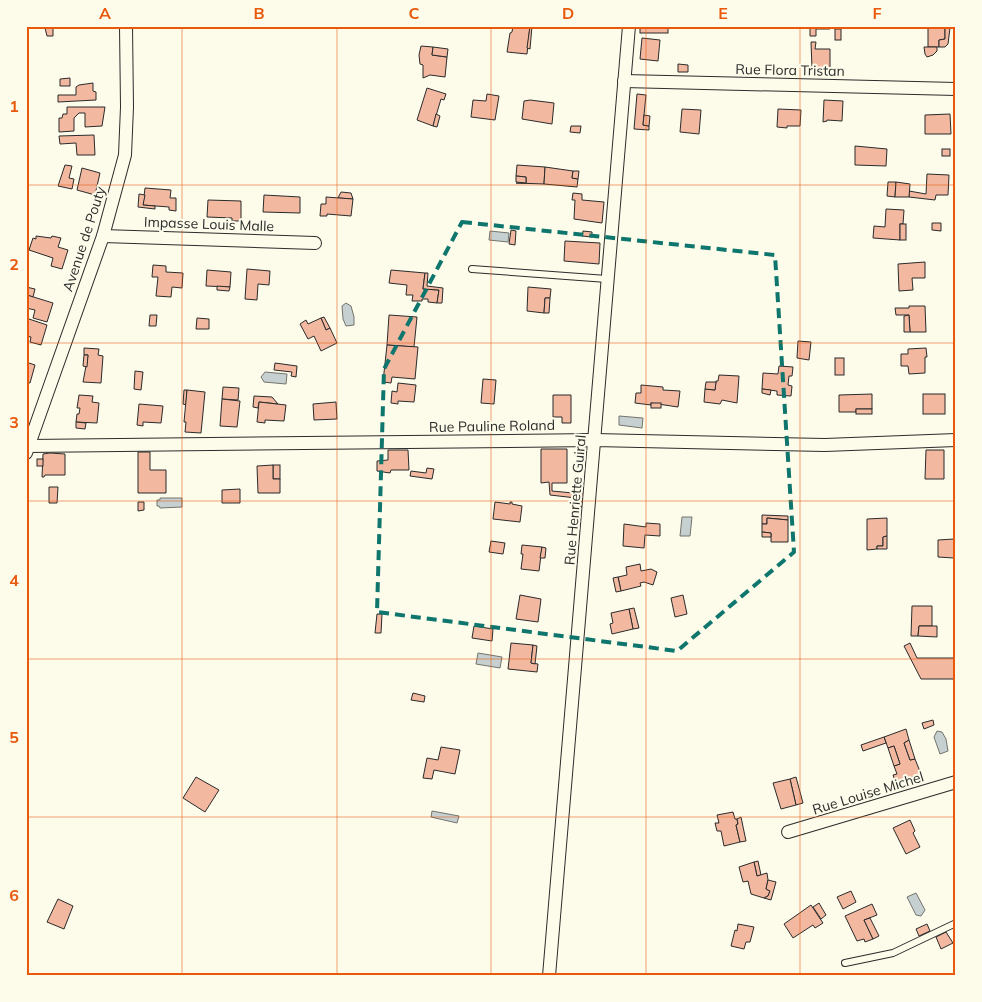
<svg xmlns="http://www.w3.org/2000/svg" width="982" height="1002" viewBox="0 0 982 1002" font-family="Mulish,sans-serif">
  <rect width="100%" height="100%" fill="#fdfbea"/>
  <!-- water -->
  <g fill="#c7d0d0" stroke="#74746e">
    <path d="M490,231l19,2 -1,9 -19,-2z"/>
    <path d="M346,303l5,3 3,11v8l-8,1 -3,-7 -1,-13z"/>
    <path d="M265,372l22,2 -1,10 -22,-2 -3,-5z"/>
    <path d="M619,416l24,2 -1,10 -23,-3z"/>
    <path d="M160,498h22v9l-22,1 -1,-2h-2v-6h3z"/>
    <path d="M682,517h10l-2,19h-10z"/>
    <path d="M478,653l24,4 -2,11 -24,-4z"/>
    <path d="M937,731l5,1 4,7 2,12 -8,3 -6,-17z"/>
    <path d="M432,811l27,5 -2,7 -26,-6z"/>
    <path d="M916,893l9,17 -4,6 -5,-1 -9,-18z"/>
  </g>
  <!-- building -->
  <g fill="#f2b8a0" stroke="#2b2b2b">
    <path d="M513,26h17l-3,28 -20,-2 3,-19 2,-1z"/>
    <path d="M530,26h2l-2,23 -3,-1z"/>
    <path d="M810,26h19l1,3h-14v7h-6z"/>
    <path d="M928,26h17v13l-6,1v7h-11z"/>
    <path d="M945,26l5,2 -2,16 -3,3h-6v-7l6,-1z"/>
    <path d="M45,28h8v8h-6z"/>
    <rect x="640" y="28" width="28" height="5"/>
    <rect x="835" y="29" width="6" height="11"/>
    <path d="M642,38l18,2 -2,21 -18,-2z"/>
    <path d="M811,42h5l-1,7h15v19h-18z"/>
    <path d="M421,46l12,1 -1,8 15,2 -2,20 -15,-2 -7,3v-13l-3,-1 -1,-9z"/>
    <path d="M433,47l15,2 -1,8 -15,-2z"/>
    <path d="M924,47h13v4l-4,4 -6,2 -2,-3z"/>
    <path d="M678,64l10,1v7h-10z"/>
    <path d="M811,68h8l1,6h-9z"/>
    <path d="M70,78v8h-10v-7z"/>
    <path d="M93,83v8l3,1v8l-38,2v-7h18v-8l3,-2z"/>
    <path d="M427,88l19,6 -2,6 -3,-1 -8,27 -16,-6z"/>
    <path d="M487,94l12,2 -4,24 -24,-3 2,-17 13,1z"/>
    <path d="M637,94l9,1 -3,30 6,1v4l-15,-1z"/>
    <path d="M530,100l24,3 -2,21 -30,-5 2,-18z"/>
    <path d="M824,100l19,1 -1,20 -15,-1v1l-4,1z"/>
    <path d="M67,107h38l-3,19 -17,1v-14h-6l-5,5v13l-15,1v-14h3l1,-4h4z"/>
    <path d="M682,109l19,1 -2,24 -19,-2z"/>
    <path d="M778,109l23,1 -1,16h-13v2l-10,-1z"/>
    <path d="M436,114l4,2 -3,11 -4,-1z"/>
    <path d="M950,114l1,20h-26v-19z"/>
    <path d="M644,115l6,1 -1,10 -6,-1z"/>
    <path d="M571,126h10l-1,7 -10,-1z"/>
    <path d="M94,135l1,20h-18l-1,-12 -16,1 -1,-8z"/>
    <path d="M855,146l32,3 -1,17 -31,-1z"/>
    <rect x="942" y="149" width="8" height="7"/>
    <path d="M65,165l7,1 -3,12 5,1 -2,10 -14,-3z"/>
    <path d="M517,165l28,2 -1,17 -28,-1h10v-6l-10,-1z"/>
    <path d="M545,167l28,4 -1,7 6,1 -1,8 -33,-3z"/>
    <path d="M82,168l18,5 -5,22 -18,-5z"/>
    <path d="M573,171h6l-1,8 -6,-1z"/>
    <path d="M927,174l22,1 -1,20h-12l-1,5 -26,-3v-6l17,3z"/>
    <path d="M516,176l10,1v6l-10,-1z"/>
    <path d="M888,182h8l-1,15 -8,-1z"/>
    <path d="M896,182l14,2 -1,13h-14z"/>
    <path d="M145,188l26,2 -1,8h6v13l-7,-1v-3l-26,-2z"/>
    <path d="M341,192l10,1 2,6 -15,-1z"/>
    <path d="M573,193l9,1v6l22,2 -2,21 -28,-4 1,-19h-3z"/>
    <path d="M139,194l6,1 -2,10 12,1v3l-17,-2z"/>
    <path d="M264,195l36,2v16l-37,-1z"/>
    <path d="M326,197l27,2 -2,17 -24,-2v2h-7l1,-12h5z"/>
    <path d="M208,200l33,1v20h-9v-3l-25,-1z"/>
    <path d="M886,209l18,1 -1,14h-3v16l-27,-2 1,-12 11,1z"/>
    <path d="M932,223h9v8l-9,-1z"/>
    <rect x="900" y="224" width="6" height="16"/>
    <path d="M511,230l5,1 -1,14 -6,-1z"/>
    <path d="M583,231l9,1v5l-10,-1z"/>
    <path d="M36,236l15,2 1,-2 9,2 -3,9 10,3 -6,19 -11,-3 2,-8 -24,-8 4,-12 3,1z"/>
    <path d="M565,241l35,2 -1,21 -35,-3z"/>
    <path d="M925,262v16h-13l1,12 -14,1 -1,-27z"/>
    <path d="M153,265l13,1v6l17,1 -1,15 -10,-1 -1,10 -15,-1 2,-19h-6z"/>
    <path d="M247,269l23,2 -1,14 -11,-1 -1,16 -12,-1z"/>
    <path d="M207,270l24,2 -1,15 -24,-1z"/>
    <path d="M391,270l34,3 -2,16 16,1 -2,13 -9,-1v-3h-6v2h-10l1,-6h-7l1,-10 -18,-2z"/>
    <path d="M425,273h3l-1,13 16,2 -1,15h-5l2,-13 -16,-1z"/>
    <path d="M217,286l13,1 -1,4 -12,-1z"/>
    <path d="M26,287l9,2 -2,8 -7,-2z"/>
    <path d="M528,287l23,2 -1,9h-5l-1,15 -17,-2z"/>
    <path d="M27,295l26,8 -6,19 -14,-4 2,-8 -9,-2z"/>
    <path d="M545,298h5l-1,15h-5z"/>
    <path d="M909,306h16l1,26h-16l-1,-17h-13l-1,-7h14z"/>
    <path d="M150,315h7l-1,11h-7z"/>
    <path d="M389,315l28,2 -3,30 -27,-2z"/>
    <path d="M909,315l1,17h-6v-16z"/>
    <path d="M324,317l6,11 -4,2 -5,-12z"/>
    <path d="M26,318l21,7 -6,20 -11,-3 1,-5 -5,-1z"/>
    <path d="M197,318l12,1v10h-13z"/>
    <path d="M321,318l5,12 4,-2 7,15 -16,8 -7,-15 -6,3 -8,-15 6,-4 2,4z"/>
    <path d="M798,341l13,1 -2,18 -12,-2z"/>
    <path d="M387,345l31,2 -3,32 -23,-2 -1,6 -8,-1z"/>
    <path d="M84,348l15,1 -1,6 5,1 -2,27 -18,-1 5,-27h-4z"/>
    <path d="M926,348l1,9h-2v16l-16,1 -1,-8h-7v-12h7v-5z"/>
    <path d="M84,355h4l-1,12 -4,-1z"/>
    <rect x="835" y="358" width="9" height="17"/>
    <path d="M26,362l9,3 -5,18 -4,-1z"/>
    <path d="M275,363l22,3 -1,11 -5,-1 1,-4 -18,-2z"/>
    <path d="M779,366l14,1 -1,9h-3l-1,9 4,1 -1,10 -14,-1v-4l-15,-2 1,-16 15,1z"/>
    <path d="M135,371l8,1 -2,18 -7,-1z"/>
    <path d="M719,375l20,1 -2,27 -15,-3 -2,4 -16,-2 1,-13 10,1 1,-9h2z"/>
    <path d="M483,379l13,1 -2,24 -13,-1z"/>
    <path d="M706,382h10l-1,8 -10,-1z"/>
    <path d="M398,383l18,2 -2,17 -16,-1v3l-7,-1 1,-12 5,1z"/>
    <path d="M641,385l22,2v3l17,1 -2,16 -27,-4v2l-16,-2 1,-10h5z"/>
    <path d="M223,387l16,1 -1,12 -16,-1z"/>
    <path d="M762,389l9,1 -1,5 -8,-2z"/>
    <path d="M184,390h3l-1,15 -3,-1z"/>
    <path d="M187,390l18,2 -4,41 -16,-1 1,-10h-2z"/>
    <path d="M872,394v15h-16v3h-17v-17z"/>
    <rect x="923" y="394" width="22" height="20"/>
    <path d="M79,395l14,1 -1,6 7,1 -2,20 -21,-1 1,-8h2l1,-6h-3z"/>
    <path d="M553,395h18v28h-9v-6h-9z"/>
    <path d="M254,396l18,1 6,7 -19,-2 -1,6 -5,-1z"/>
    <path d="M222,399l18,2 -3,26 -17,-1z"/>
    <path d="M259,402l27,3 -2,16 -19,-1v3l-8,-1z"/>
    <path d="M336,402l1,17 -23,1 -1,-16z"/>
    <rect x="651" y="403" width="10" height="5"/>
    <path d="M139,404l24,2 -2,17 -18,-1v4l-6,-1z"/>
    <rect x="856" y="409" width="16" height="5"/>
    <path d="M76,422l10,1 -1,6 -9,-1z"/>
    <path d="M541,449h26v34h-15v8l21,2v-3l11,1 1,8 -35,-4 -1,-13 -8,1z"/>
    <path d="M388,450h20l1,20h-18l-1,3 -13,-2v-10l11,-1z"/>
    <path d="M926,450h18v29h-19z"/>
    <path d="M138,452h12v18h16v23h-28z"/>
    <path d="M50,453l15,1v21h-20l-1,2h-2l1,-23z"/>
    <rect x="37" y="459" width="6" height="7"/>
    <rect x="273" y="465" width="7" height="14"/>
    <path d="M273,465v14h7v14h-22l-1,-27z"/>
    <path d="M427,468l7,1 -2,10 -22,-3 1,-5 15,2z"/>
    <path d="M49,487h9l-1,16h-8z"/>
    <path d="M240,489v14h-18v-13z"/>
    <path d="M574,501l9,1v5h-10z"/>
    <path d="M138,502h6v8l-6,1z"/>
    <path d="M495,502l15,2v-2h2v2l10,2 -2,16 -27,-3z"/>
    <path d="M762,515l26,1v4l-21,-2v6h-5z"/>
    <path d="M767,518l21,2v22h-17v-9l-9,-1v-8h5z"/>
    <path d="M887,518v18l-4,1v9h-6v3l-10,1v-31z"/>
    <path d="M646,523l14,1v12l-15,-1 -1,13 -21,-2 1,-22 22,3z"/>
    <path d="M762,532l9,1v4h-9z"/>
    <path d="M887,536v13h-10v-3h6v-9z"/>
    <path d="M954,539v19l-16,-1v-17z"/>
    <path d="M491,541l14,2 -2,11 -14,-2z"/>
    <path d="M522,545l20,2 -3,24 -18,-2 2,-15h-2z"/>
    <path d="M542,547l4,1 -1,10h-5z"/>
    <path d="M640,564l1,7 10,-2 6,3 -4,13 -9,-3 -4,1 1,3 -20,5 -3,-14 9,-2 -1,-8z"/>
    <path d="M618,577l3,14 -5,1 -3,-14z"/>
    <path d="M520,595l21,4 -3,23 -22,-3z"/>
    <path d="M683,595l4,19 -12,3 -4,-19z"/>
    <path d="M912,606h20v20h-13l-1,10h-7z"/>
    <path d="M634,608l5,20 -6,1 -4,-20z"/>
    <path d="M629,609l4,20 -21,5 -2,-10 3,-1 -2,-10z"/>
    <path d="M377,614h5l-1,19h-6z"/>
    <path d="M474,626l19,3 -1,12 -20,-3z"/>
    <path d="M919,626h18v11l-19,-1z"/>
    <path d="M511,643l22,2 -2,18 7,1 -1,8 -29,-3z"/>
    <path d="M910,643l7,15h39v21h-35l-17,-33z"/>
    <path d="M533,645l4,1 -2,18 -4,-1z"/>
    <path d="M413,693l12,3 -1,6 -13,-2z"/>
    <path d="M933,720l1,5 -10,4 -2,-6z"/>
    <path d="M906,729l3,11 -5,3 6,17 5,-1 6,15 -25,9 -3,-8 4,-1 -3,-8 6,-2 -6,-18 -6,2 -4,-11z"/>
    <path d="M884,737l2,6 -23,8 -2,-6z"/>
    <path d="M909,740l6,19 -5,1 -6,-17z"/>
    <path d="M894,746l6,18 -6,2 -6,-18z"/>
    <path d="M441,747l19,3 -5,24 -21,-4 -2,9 -9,-1 4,-20 11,2z"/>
    <path d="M196,777l23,13 -14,22 -22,-14z"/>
    <path d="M796,777l7,26 -7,2 -6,-26z"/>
    <path d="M790,779l6,26 -15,4 -8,-26z"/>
    <path d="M733,812l2,7h2l1,5 -2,1 4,17 -16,4 -3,-15h-4l-2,-8h4l-2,-8z"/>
    <path d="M741,817l5,24 -6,1 -4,-17 2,-1 -1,-5z"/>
    <path d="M910,820l5,11 -2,2 7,14 -14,7 -13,-26z"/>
    <path d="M758,861l3,14 -4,1 -3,-14z"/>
    <path d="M754,862l3,14 10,-3 1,7 -2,9 4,2 -2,5 -4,2 -13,-4 -3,-13 -5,1 -4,-15z"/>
    <path d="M768,880l8,2 -5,18 -7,-2 4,-2 2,-5 -4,-2z"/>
    <path d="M851,891l5,11 -13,7 -6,-12z"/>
    <path d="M58,899l15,7 -9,23 -17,-7z"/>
    <path d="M819,903l7,12 -5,4 -8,-12z"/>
    <path d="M872,904l5,11 -13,5 9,19 -8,3 -1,-3 -7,2 -12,-25z"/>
    <path d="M811,905l12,18 -8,5 -2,-3 -20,13 -9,-14z"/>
    <path d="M870,918l9,18 -6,3 -9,-19z"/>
    <path d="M738,924l16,3 -4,15h-4l-2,7 -13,-3 4,-16 2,1z"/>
    <path d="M927,924l3,7 -11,5 -3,-7z"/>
    <path d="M946,932l7,11 -12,6 -5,-12z"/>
  </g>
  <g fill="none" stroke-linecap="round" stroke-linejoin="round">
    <!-- lane casing -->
    <g stroke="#2b2b2b" stroke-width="8">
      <g id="lane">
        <path d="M472,269l135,10"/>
        <path d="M845,963l48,-10 63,-30"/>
      </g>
    </g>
    <!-- street casing -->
    <g stroke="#2b2b2b" stroke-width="14">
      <g id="street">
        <path d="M624,81l332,8"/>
        <path d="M103,236l212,7"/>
        <path d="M29,446l566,-6 230,5 131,-5"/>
        <path d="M26,453l77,-217 22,-81 2,-48 -1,-81"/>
        <path d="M788,832l168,-50"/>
        <path d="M549,976l80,-950"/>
      </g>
    </g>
    <!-- lane -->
    <use href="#lane" stroke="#fdfbea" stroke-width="6"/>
    <!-- street -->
    <use href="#street" stroke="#fdfbea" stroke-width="12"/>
  </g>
  <!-- marked area -->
  <path fill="none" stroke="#0f766e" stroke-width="4" stroke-dasharray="10 6" stroke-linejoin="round" d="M462,222l313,33 19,297 -117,99 -300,-39 7,-243z"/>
  <!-- grid -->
  <path fill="none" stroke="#e8590c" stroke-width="1" stroke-opacity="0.55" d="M182,26v950M337,26v950M491,26v950M646,26v950M800,26v950M26,185h930M26,343h930M26,501h930M26,659h930M26,817h930"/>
  <g text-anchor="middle" stroke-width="4" stroke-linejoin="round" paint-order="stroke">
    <!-- street labels -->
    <g font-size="14" fill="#2b2b2b" stroke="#fdfbea">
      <text transform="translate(790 70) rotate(1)" y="5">Rue Flora Tristan</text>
      <text transform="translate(209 224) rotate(2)" y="5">Impasse Louis Malle</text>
      <text transform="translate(84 239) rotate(-72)" y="5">Avenue de Pouty</text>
      <text transform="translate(492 426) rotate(-1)" y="5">Rue Pauline Roland</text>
      <text transform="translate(575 500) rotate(-85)" y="5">Rue Henriette Guiral</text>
      <text transform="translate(868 793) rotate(-17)" y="5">Rue Louise Michel</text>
    </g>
  </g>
  <!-- border -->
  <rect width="982" height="1002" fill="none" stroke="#fdfbea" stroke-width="55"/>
  <rect x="28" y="28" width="926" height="946" fill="none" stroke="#e8590c" stroke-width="2"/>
  <g font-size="16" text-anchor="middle" font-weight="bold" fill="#e8590c">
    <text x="105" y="19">A</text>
    <text x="259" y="19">B</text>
    <text x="414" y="19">C</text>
    <text x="568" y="19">D</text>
    <text x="723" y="19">E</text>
    <text x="877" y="19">F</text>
    <text x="14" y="112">1</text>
    <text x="14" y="270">2</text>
    <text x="14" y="428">3</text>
    <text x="14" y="586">4</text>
    <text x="14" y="743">5</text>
    <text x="14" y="901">6</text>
  </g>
</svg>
